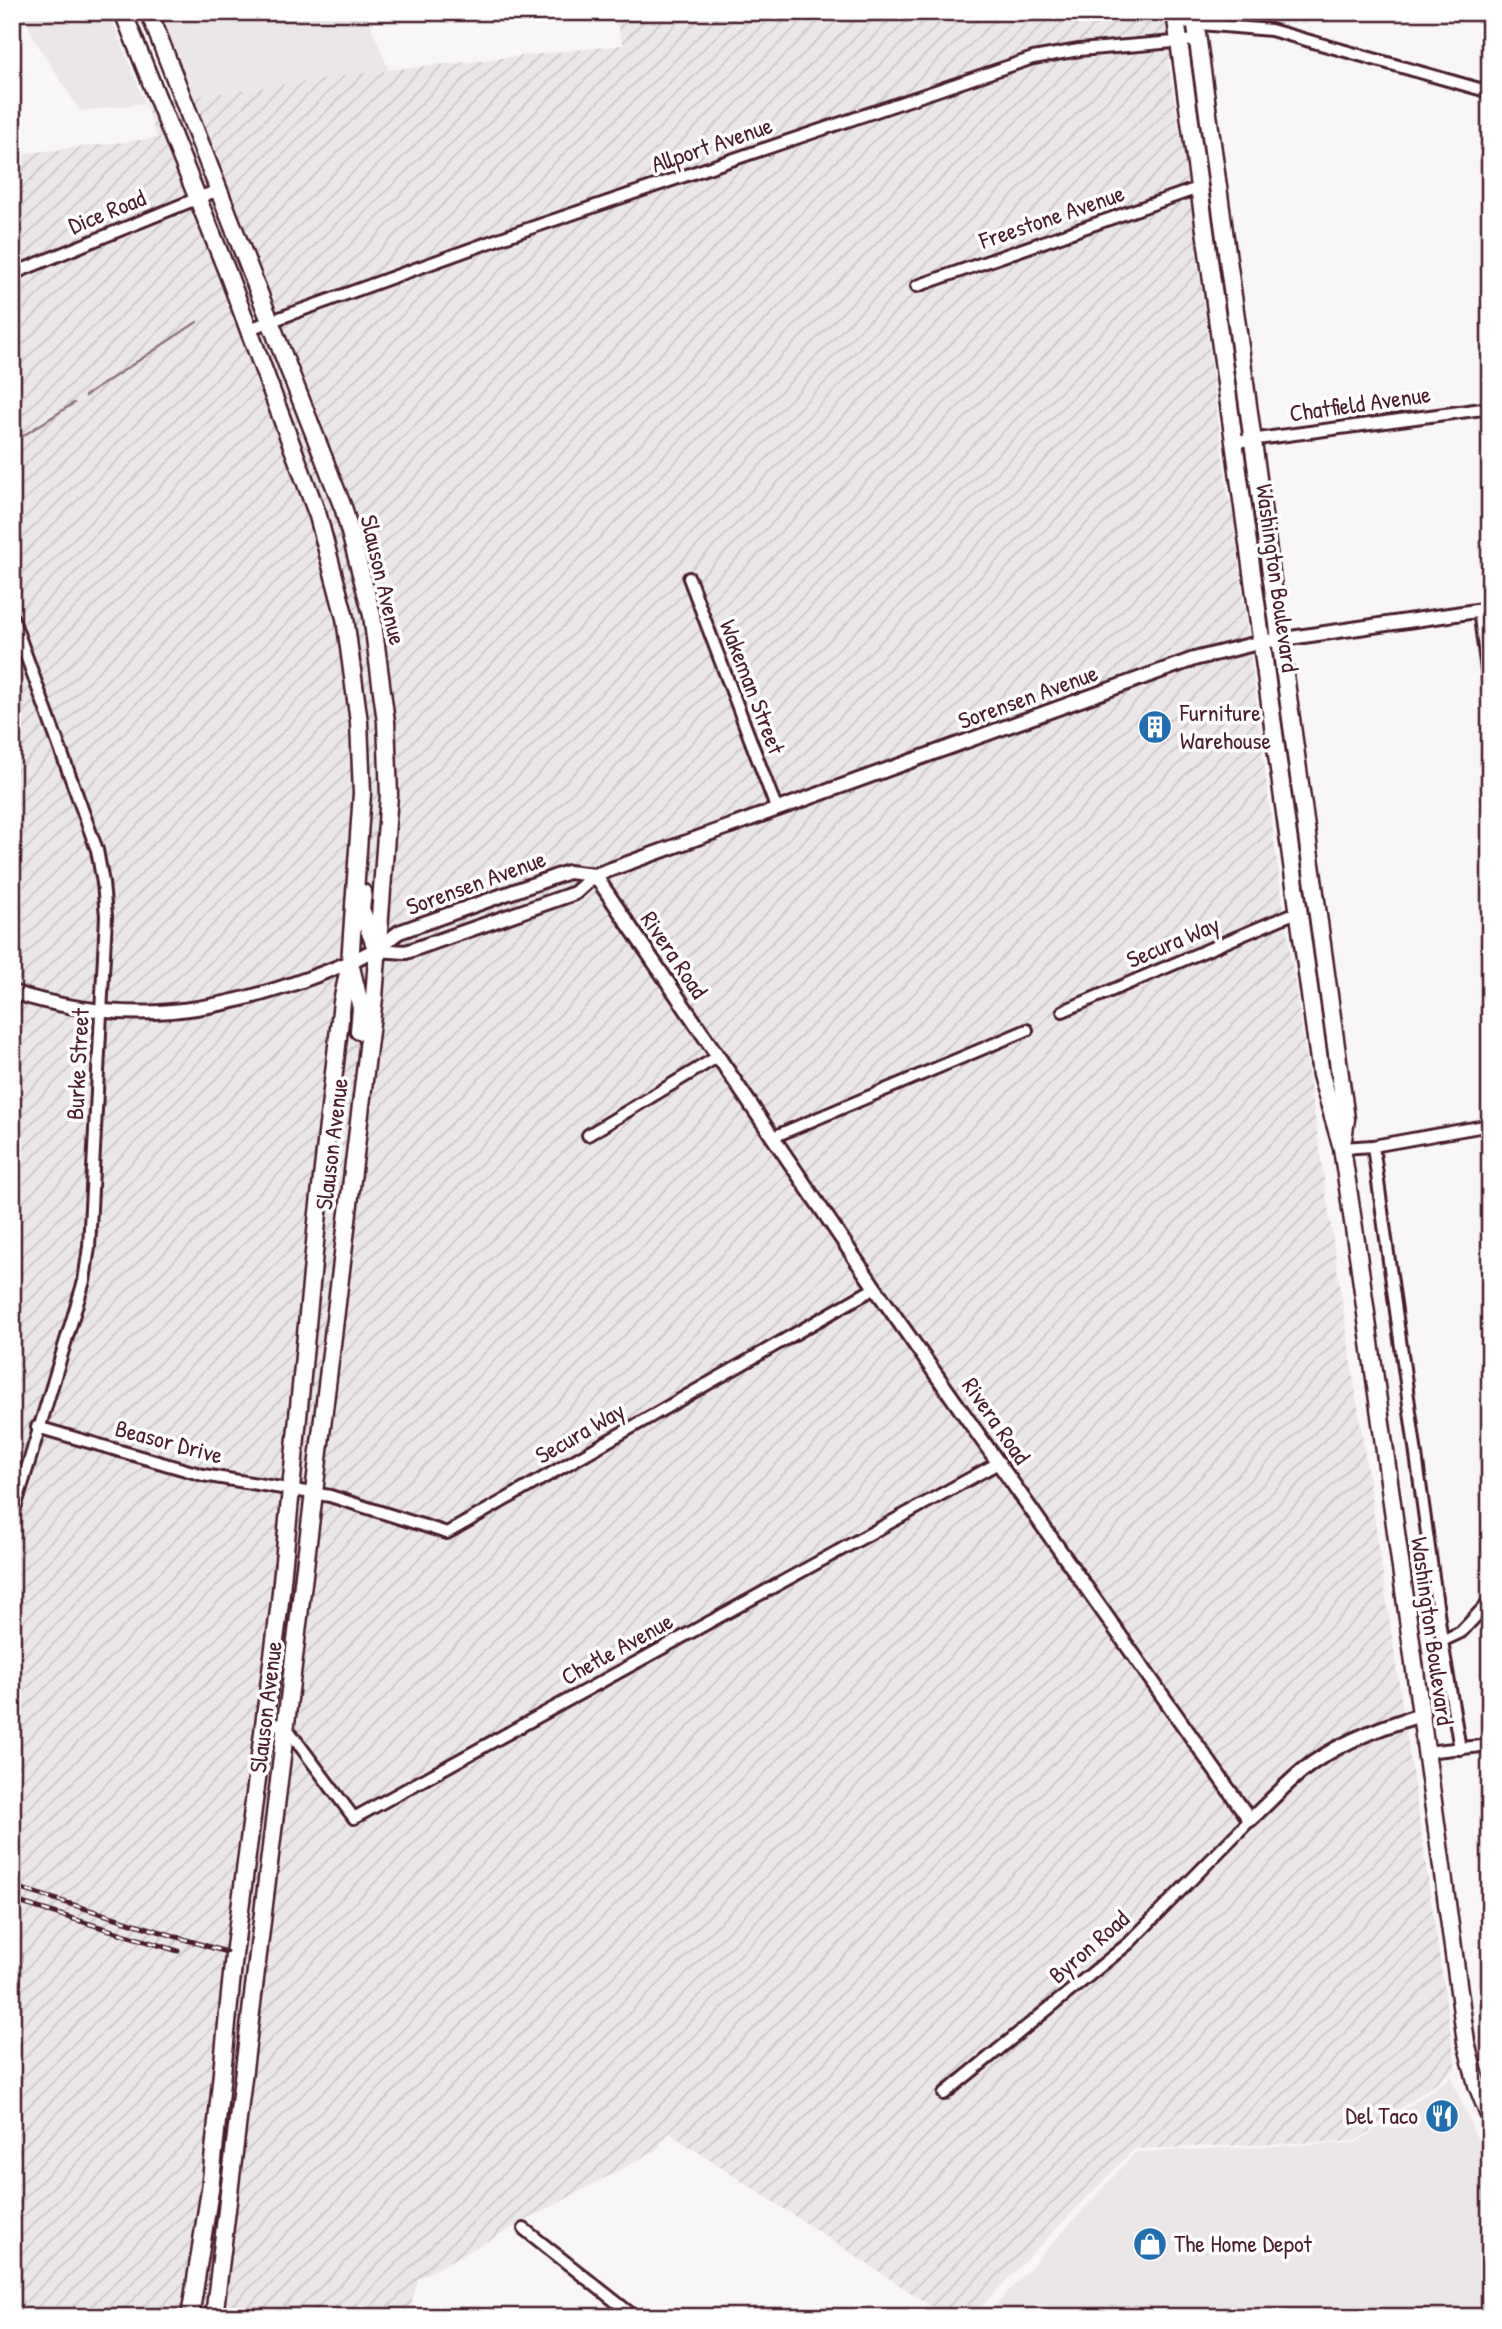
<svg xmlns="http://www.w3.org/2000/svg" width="1502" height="2329" viewBox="0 0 1502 2329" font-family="'Patrick Hand',sans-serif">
  <defs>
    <pattern id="industrial-furrows" width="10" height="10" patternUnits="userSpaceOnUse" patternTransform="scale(1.75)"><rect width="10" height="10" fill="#ebe6e8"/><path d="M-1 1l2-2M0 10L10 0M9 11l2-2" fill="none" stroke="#cbc5c7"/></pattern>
  </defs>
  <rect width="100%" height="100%" fill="#f8f6f7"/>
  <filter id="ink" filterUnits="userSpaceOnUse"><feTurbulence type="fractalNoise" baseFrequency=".0143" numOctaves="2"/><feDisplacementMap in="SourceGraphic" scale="14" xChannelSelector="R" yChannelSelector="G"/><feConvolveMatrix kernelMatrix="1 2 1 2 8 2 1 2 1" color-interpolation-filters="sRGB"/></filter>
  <g filter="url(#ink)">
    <!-- built -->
    <g fill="#ebe6e8">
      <path d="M21,12h88l36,91 -65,8 -44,-69z"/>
      <path d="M161,12h204l24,58 -195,26z"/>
      <path d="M1451,2077l39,93v147h-505l151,-165 220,-9z"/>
    </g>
    <!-- industrial -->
    <path fill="url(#industrial-furrows)" d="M612,12h552l16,29 -12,19 19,116 41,321 19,29 -13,2 42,328 180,1212 -100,73 -222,8 -163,168h-23l-279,-184 -13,17 -238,129 -10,38h-396v-2162l145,-17 -12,-35 244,-33 235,-25z"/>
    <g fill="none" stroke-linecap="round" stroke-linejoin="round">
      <!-- stream -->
      <g stroke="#8f747b" stroke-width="2.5">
        <path d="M85,396l112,-74"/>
        <path d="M12,443l62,-40"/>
      </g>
      <!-- minor casing -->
      <g stroke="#4a1f2b" stroke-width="16">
        <g id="minor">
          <path d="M1177,22l94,8 219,62"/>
          <path d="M12,39v6"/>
          <path d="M12,274l206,-84"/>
          <path d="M917,286l284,-99"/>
          <path d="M249,329l255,-92 529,-179 46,-8 119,-10"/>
          <path d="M1235,442l255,-34"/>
          <path d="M689,578l88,232"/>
          <path d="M1479,610l11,83"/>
          <path d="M12,617l85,233 6,33 3,33 -17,331 -5,34 -72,237"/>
          <path d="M1063,1011l236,-100"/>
          <path d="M588,1135l129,-78"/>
          <path d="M773,1137l254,-107"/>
          <path d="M1373,1146l69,495 18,108"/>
          <path d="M1342,1148l31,-2 117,-21"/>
          <path d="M37,1427l166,48 127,21 117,37 428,-245"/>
          <path d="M1442,1641l19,-9 29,-31"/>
          <path d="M264,1721l22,6 68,91 646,-356"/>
          <path d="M1426,1752l64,-7"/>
          <path d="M944,2094l185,-151 121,-123"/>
          <path d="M524,2229l111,88"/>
        </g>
      </g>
      <!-- tertiary casing -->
      <g stroke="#4a1f2b" stroke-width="18">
        <g id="tertiary">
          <path d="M595,875l280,413 375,532c17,-16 34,-34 52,-49 33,-27 78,-44 119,-56"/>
          <path d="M377,950l29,2 169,-59 20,-18 599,-216 68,-17 228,-33"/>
          <path d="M12,992c103,33 192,24 292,-12 35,-13 66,-24 95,-48l169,-60 27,3"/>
        </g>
      </g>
      <!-- primary casing -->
      <g stroke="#4a1f2b" stroke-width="21">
        <g id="primary">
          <path d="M123,12l105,262 90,242 27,102 14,104 3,71 -12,170 -8,39 -25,220 -37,380 -46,353 -24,235 -20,127"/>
          <path d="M149,12l195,498 28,105 14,107 3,73 -15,203 -160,1319"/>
          <path d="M1175,12l146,1063 21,73 16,107 108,787 11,43 13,33"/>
          <path d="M1194,12l152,1107 -3,20"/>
          <path d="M363,893l-2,16 15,39"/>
          <path d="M351,967l10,41 -2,23"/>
        </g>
      </g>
      <!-- minor -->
      <use href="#minor" stroke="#fff" stroke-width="10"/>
      <!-- tertiary -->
      <use href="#tertiary" stroke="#fff" stroke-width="12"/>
      <!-- primary -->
      <use href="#primary" stroke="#fff" stroke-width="16"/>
      <!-- rail casing -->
      <g stroke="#4a1f2b" stroke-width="5">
        <g id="rail">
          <path d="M12,1886l214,66"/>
          <path d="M12,1900l166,51"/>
        </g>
      </g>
      <!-- rail -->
      <use href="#rail" stroke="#fff" stroke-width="2.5" stroke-dasharray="8" stroke-linecap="butt"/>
    </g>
  </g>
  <!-- icons -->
  <defs>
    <g id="building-disc" transform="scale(1.75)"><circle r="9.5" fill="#1f6fb2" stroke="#fff"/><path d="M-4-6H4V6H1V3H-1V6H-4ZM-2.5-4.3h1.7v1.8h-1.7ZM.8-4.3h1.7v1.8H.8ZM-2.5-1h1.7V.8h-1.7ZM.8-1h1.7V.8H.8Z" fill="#fff"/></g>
    <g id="restaurant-disc" transform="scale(1.75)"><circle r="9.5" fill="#1f6fb2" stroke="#fff"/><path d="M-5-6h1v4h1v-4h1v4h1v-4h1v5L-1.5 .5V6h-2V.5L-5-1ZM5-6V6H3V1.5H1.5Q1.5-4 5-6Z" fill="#fff"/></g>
    <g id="shop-disc" transform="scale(1.75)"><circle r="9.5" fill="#1f6fb2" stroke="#fff"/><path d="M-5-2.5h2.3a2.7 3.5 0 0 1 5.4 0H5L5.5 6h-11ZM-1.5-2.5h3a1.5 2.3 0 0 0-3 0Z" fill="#fff"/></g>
  </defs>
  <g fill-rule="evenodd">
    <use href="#building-disc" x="1155" y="727"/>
    <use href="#restaurant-disc" x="1442" y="2116"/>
    <use href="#shop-disc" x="1150" y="2244"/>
  </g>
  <g text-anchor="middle" stroke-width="7" stroke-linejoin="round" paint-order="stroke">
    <!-- street labels -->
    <g font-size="24" fill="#4a1f2b" stroke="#fff">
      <text transform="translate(712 145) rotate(-19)" y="8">Allport Avenue</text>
      <text transform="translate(107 212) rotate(-22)" y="8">Dice Road</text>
      <text transform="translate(1052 217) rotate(-19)" y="8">Freestone Avenue</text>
      <text transform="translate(1360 404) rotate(-8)" y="8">Chatfield Avenue</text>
      <text transform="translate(1277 578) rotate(82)" y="8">Washington Boulevard</text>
      <text transform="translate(383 580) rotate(77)" y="8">Slauson Avenue</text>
      <text transform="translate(752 687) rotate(69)" y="8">Wakeman Street</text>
      <text transform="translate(1028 697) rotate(-20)" y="8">Sorensen Avenue</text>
      <text transform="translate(476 883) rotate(-20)" y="8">Sorensen Avenue</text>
      <text transform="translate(1173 942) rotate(-23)" y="8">Secura Way</text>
      <text transform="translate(674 955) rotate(56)" y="8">Rivera Road</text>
      <text transform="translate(78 1064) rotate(-87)" y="8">Burke Street</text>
      <text transform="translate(332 1144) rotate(-83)" y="8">Slauson Avenue</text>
      <text transform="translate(996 1421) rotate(55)" y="8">Rivera Road</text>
      <text transform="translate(580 1433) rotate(-30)" y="8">Secura Way</text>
      <text transform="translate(169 1442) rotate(15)" y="8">Beasor Drive</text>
      <text transform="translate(1432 1631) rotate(82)" y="8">Washington Boulevard</text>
      <text transform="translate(617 1649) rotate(-29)" y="8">Chetle Avenue</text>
      <text transform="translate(266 1707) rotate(-83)" y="8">Slauson Avenue</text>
      <text transform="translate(1089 1947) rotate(-41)" y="8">Byron Road</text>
    </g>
    <!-- poi labels -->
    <g font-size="24" fill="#4a1f2b" stroke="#fff" text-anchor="start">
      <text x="1180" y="721">Furniture<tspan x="1180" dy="28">Warehouse</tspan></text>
      <text x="1418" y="2124" text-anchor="end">Del Taco</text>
      <text x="1174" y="2252">The Home Depot</text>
    </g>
  </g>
  <!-- margin -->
  <rect width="1502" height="2329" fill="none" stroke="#fff" stroke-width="42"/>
  <rect x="21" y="21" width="1460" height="2287" fill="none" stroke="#4a1f2b" stroke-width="2.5" filter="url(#ink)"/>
</svg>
